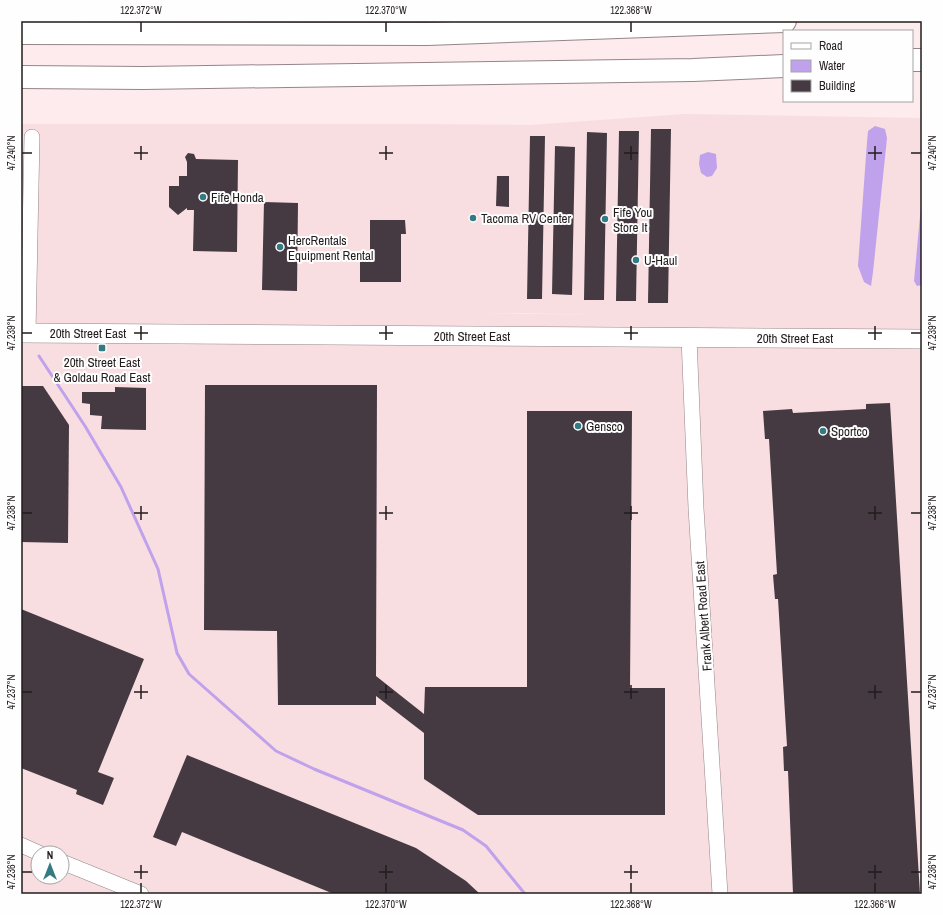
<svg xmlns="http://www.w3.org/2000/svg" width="943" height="915" viewBox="0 0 943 915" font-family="'Archivo Narrow',sans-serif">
  <rect width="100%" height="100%" fill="#fdebee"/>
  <!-- built -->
  <path fill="#f8dde1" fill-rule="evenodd" d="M684,114l238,4v776h-901v-770h398l111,1zM478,313h48l67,2zM38,853h24v24h-24z"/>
  <!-- water -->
  <g fill="#c0a1ec">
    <path d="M875,126l10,3 2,9 -14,134 -2,14 -7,-4 -6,-16 9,-124 1,-11z"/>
    <path d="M708,152l8,2 1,14 -5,8 -5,1 -6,-4 -2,-9 1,-9z"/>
    <path d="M922,195v90l-5,1 -3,-5z"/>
  </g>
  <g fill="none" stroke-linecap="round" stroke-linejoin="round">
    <!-- stream -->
    <path stroke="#c0a1ec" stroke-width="3" d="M39,356l46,70 36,61 37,82 19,84 12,21 87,77 38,18 149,61 23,16 39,48"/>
  </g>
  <!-- building -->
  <g fill="#453a42">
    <path d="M651,129h20l-3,174h-20z"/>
    <path d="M619,131h20l-3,170h-20z"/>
    <path d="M587,132l20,1 -3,167h-20z"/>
    <path d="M530,136h15l-3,163h-15z"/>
    <path d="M555,146l20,1 -3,148 -20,-1z"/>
    <path d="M188,153l6,1 2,5 42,1 -1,92 -44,-1 1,-41h-7v-2l-9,7 -9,-8v-21h10v-10h8v-14l-2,-5z"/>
    <path d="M497,176h12v31l-13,-1z"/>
    <path d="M264,202l34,1 -1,88 -35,-1z"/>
    <path d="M370,220h35l1,14h-5v48h-41v-23h10z"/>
    <path d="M205,385h172l-1,291 48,38 1,-27h102v-276h105l-2,277h35v127h-187l-54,-36v-46l-48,-37v9h-98l-1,-74 -73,-1z"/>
    <path d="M21,386h22l26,39 -1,118 -47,-1z"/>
    <path d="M115,387l31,1v42l-45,-1 1,-13 -12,-1v-11l-8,-1v-11h33z"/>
    <path d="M890,403l30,491h-127l-5,-123h-4l-1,-24 4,-1 -9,-147h-3l-2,-24 4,-1 -8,-135h-4l-2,-28 29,-2 1,4 73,-4v-5z"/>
    <path d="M21,609l123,50 -46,113 16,6 -11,27 -27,-11 1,-4 -56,-22z"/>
    <path d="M187,755l229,93 50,33 14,13h-146l-152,-62 -6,14 -23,-9z"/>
  </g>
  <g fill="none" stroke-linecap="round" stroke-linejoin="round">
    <!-- minor casing -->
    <g stroke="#958588" stroke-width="16">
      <g id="minor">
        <path d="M28,333l4,-196"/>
        <path d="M689,338l7,170 24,386"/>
        <path d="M21,845l18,8"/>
        <path d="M62,862l79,32"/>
      </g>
    </g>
    <!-- major casing -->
    <g stroke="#958588" stroke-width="20">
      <path id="major" d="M21,333l901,6"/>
    </g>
    <!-- highway casing -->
    <g stroke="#958588" stroke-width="24">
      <g id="highway">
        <path d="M21,33l406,1 358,-13"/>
        <path d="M912,60h10"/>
        <path d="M21,77l122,1 550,-8 91,-4"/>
      </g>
    </g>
    <!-- minor -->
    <use href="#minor" stroke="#fff" stroke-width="15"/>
    <!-- major -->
    <use href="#major" stroke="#fff" stroke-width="19"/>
    <!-- highway -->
    <use href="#highway" stroke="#fff" stroke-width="22"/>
  </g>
  <!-- ticks -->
  <path fill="none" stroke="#221c1d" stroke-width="1.5" d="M141,22v10M386,22v10M631,22v10M141,146v14M386,146v14M631,146v14M875,146v14M22,153h10M134,153h14M379,153h14M624,153h14M868,153h14M911,153h10M141,326v14M386,326v14M631,326v14M875,326v14M22,333h10M134,333h14M379,333h14M624,333h14M868,333h14M911,333h10M141,506v14M386,506v14M631,506v14M875,506v14M22,513h10M134,513h14M379,513h14M624,513h14M868,513h14M911,513h10M141,685v14M386,685v14M631,685v14M875,685v14M22,692h10M134,692h14M379,692h14M624,692h14M868,692h14M911,692h10M141,865v14M386,865v14M631,865v14M875,865v14M22,872h10M134,872h14M379,872h14M624,872h14M868,872h14M911,872h10M141,883v10M386,883v10M631,883v10M875,883v10"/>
  <!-- markers -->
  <g fill="#337b83" stroke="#fefefe" stroke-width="1.5">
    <circle cx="203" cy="197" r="4"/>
    <circle cx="473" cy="218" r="4"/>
    <circle cx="605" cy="219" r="4"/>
    <circle cx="280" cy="247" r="4"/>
    <circle cx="636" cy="260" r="4"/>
    <rect x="98" y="344" width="8" height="8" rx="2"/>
    <circle cx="578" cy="426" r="4"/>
    <circle cx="823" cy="431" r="4"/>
  </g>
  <g text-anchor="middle" stroke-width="4" stroke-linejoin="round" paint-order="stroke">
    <!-- poi labels -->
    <g font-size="13" fill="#221c1d" stroke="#fefefe" text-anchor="start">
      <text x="211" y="202">Fife Honda</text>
      <text x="613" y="217">Fife You<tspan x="613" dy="15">Store It</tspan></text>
      <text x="481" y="223">Tacoma RV Center</text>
      <text x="288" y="245">HercRentals<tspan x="288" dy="15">Equipment Rental</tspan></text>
      <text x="644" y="265">U-Haul</text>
      <text x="102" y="367" text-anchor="middle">20th Street East<tspan x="102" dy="15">&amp; Goldau Road East</tspan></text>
      <text x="586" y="431">Gensco</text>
      <text x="831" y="436">Sportco</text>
    </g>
    <!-- street labels -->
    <g font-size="13" fill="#221c1d" stroke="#fefefe">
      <text x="88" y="338">20th Street East</text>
      <text x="472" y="341">20th Street East</text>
      <text x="795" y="343">20th Street East</text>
      <text transform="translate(703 616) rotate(-94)" y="5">Frank Albert Road East</text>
    </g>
  </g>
  <!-- border -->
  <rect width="943" height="915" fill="none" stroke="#fefefe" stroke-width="44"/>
  <!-- legend -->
  <rect x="783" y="30" width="130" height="72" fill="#fefefe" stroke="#a6a4a4"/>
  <rect x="791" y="43" width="20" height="6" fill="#ffffff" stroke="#a6a4a4"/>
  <text x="819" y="50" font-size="12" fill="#221c1d">Road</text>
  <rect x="791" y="60" width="20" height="12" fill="#c0a1ec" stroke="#a6a4a4"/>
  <text x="819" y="70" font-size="12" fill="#221c1d">Water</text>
  <rect x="791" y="80" width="20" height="12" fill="#453a42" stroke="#a6a4a4"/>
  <text x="819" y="90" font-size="12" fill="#221c1d">Building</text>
  <!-- north arrow -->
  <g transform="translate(50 865)"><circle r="19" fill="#fefefe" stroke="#a6a4a4"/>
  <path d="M0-3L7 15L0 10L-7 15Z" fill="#337b83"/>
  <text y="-6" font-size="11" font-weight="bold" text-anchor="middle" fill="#221c1d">N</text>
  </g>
  <rect x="22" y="22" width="899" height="871" fill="none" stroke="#221c1d" stroke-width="1.5"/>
  <g font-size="10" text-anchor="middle" fill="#221c1d">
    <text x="141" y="14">122.372°W</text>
    <text x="386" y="14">122.370°W</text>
    <text x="631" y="14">122.368°W</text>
    <text transform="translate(11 153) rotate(-90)" y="4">47.240°N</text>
    <text transform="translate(932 153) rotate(-90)" y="4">47.240°N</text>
    <text transform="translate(11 333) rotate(-90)" y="4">47.239°N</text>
    <text transform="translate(932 333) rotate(-90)" y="4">47.239°N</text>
    <text transform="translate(11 513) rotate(-90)" y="4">47.238°N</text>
    <text transform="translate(932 513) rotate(-90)" y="4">47.238°N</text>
    <text transform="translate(11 692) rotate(-90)" y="4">47.237°N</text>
    <text transform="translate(932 692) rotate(-90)" y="4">47.237°N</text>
    <text transform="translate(11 872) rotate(-90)" y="4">47.236°N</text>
    <text transform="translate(932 872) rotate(-90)" y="4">47.236°N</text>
    <text x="141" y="908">122.372°W</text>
    <text x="386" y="908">122.370°W</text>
    <text x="631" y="908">122.368°W</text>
    <text x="875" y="908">122.366°W</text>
  </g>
</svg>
